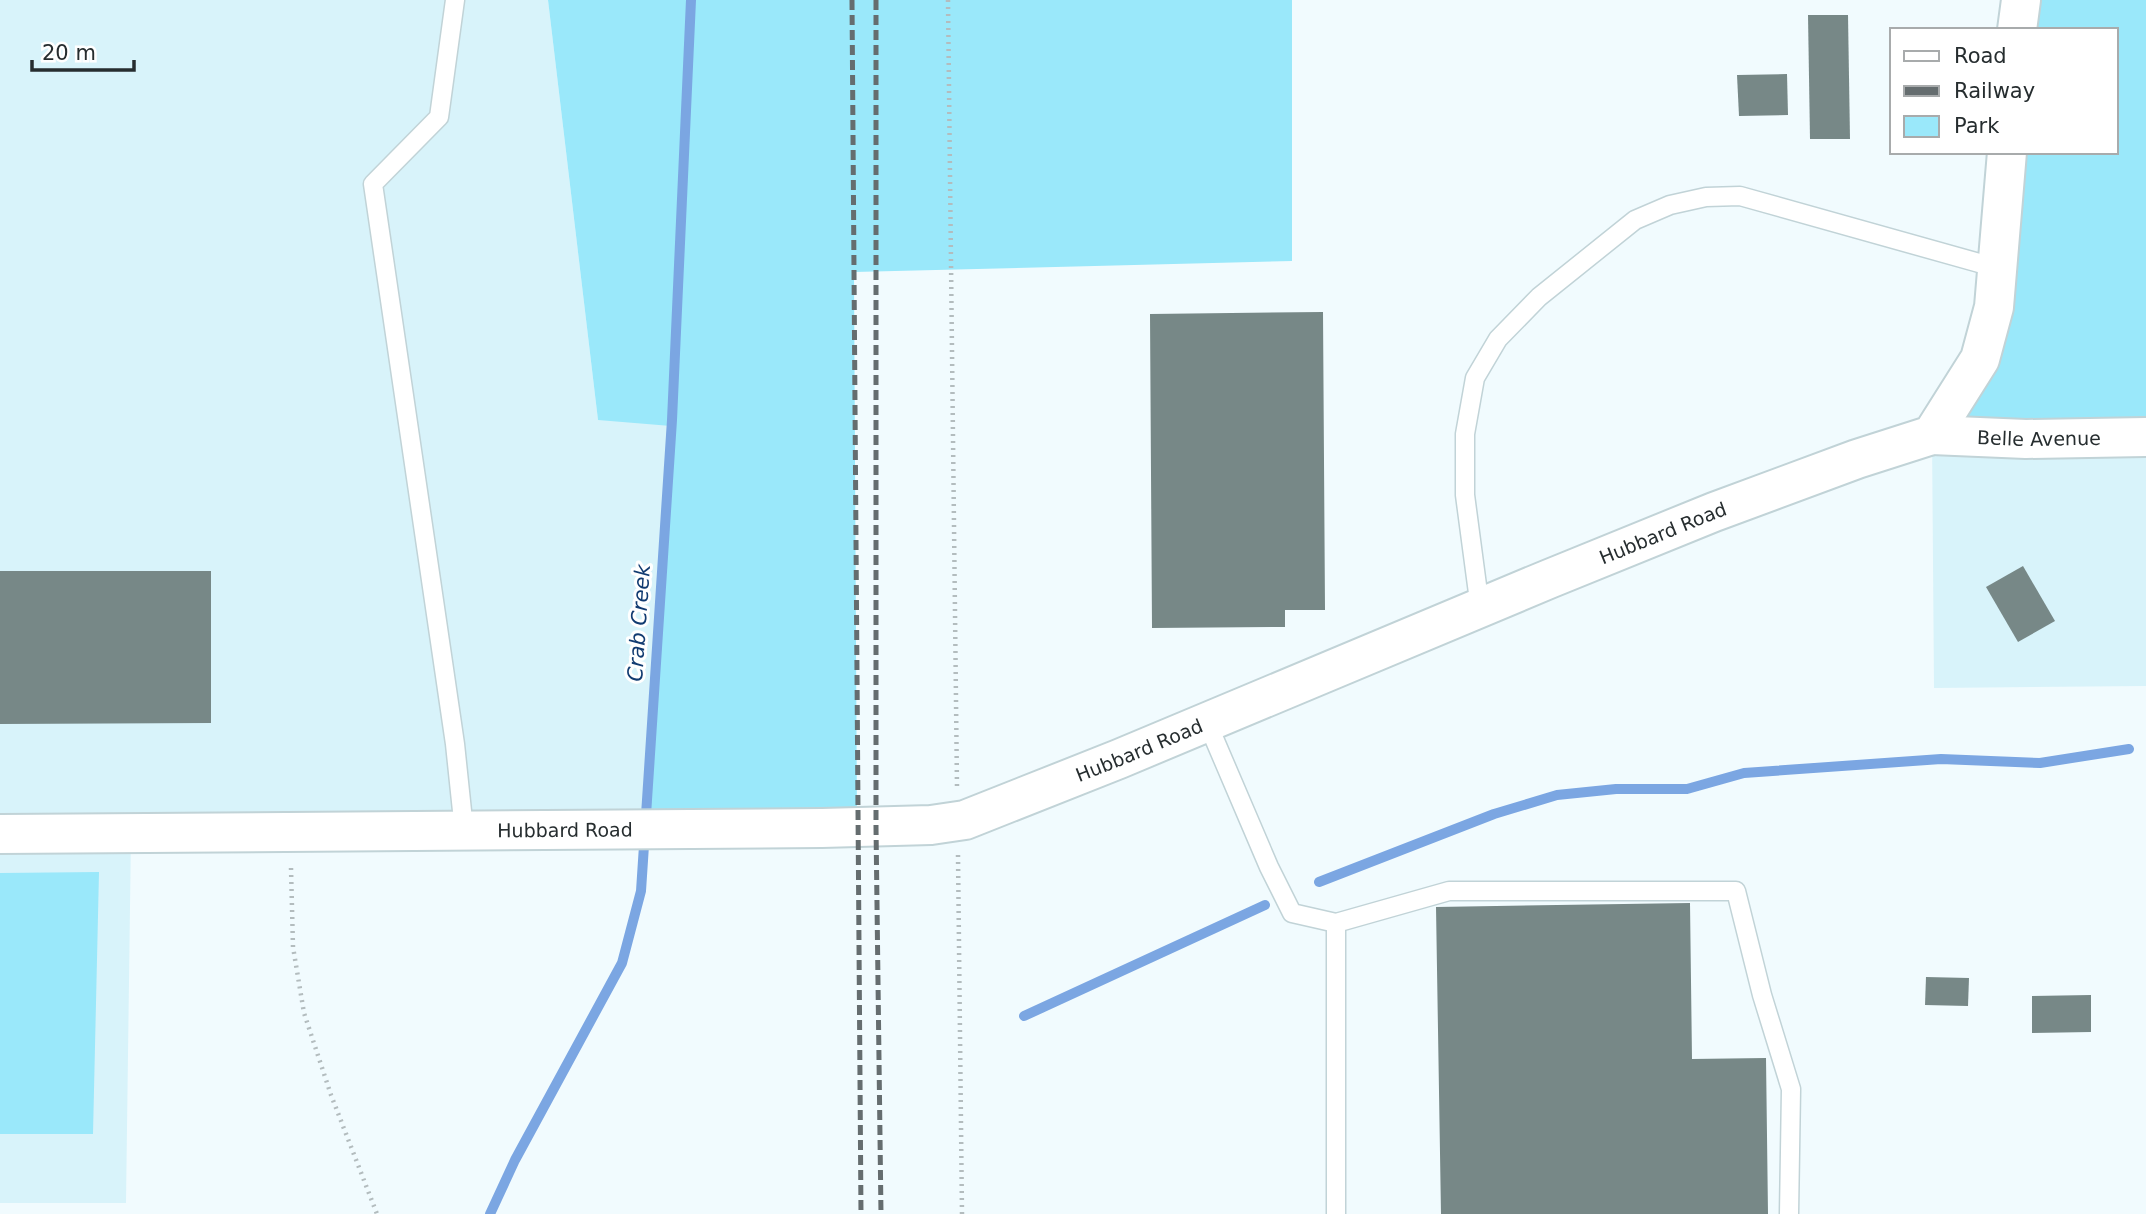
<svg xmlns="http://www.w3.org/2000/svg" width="2146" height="1214" viewBox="0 0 2146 1214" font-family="'DejaVu Sans',sans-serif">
  <rect width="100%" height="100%" fill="#f1fbfe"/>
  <!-- built -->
  <g fill="#d8f3fa">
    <path d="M0,0h548l50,420h74l-27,409 -514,4 -5,370h-126z"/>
    <path d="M2146,0v686l-212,2 -2,-253 184,-283v-122z"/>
  </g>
  <!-- green -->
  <g fill="#9ae8fa">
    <path d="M548,0h744v261l-438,11 3,555 -212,2 26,-403 -73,-6z"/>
    <path d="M2021,0h125v437l-214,-2 48,-76 27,-207h109v-122h-99z"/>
    <path d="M99,872l-6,262h-93v-261z"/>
  </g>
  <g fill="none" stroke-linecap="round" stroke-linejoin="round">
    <!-- stream -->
    <g stroke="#7ba6e2" stroke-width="10">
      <path d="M1319,882l175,-68 63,-19 59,-6h71l57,-16 197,-14 99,4 89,-14"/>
      <path d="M1024,1016l241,-111"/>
      <path d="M490,1214l25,-54 107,-197 19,-72 31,-471 19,-420"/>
    </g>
  </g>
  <!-- building -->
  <g fill="#778887">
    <path d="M1808,15h40l2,124h-40z"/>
    <path d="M1787,74l1,41 -49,1 -2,-41z"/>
    <path d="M1323,312l2,298h-40v17l-133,1 -2,-314z"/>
    <path d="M2023,566l32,55 -37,21 -32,-55z"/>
    <path d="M0,571h211v152l-211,1z"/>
    <path d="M1690,903l2,156 74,-1 2,156h-327l-5,-307z"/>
    <path d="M1926,977l43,1 -1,28 -43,-1z"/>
    <path d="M2091,995v37l-59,1v-37z"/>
  </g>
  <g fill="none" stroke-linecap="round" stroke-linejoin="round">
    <!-- service casing -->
    <g stroke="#c1d3d7" stroke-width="21">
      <g id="service">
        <path d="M455,0l-16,117 -66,67 82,560 9,86"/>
        <path d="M1480,608l-15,-113v-61l10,-56 23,-39 41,-42 96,-77 35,-15 36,-8 34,-1 257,72"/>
        <path d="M1207,722l62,145 23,46 44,10 113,-32h287l26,104 29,94 -2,125"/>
        <path d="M1336,923v291"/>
      </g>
    </g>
    <!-- tertiary casing -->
    <g stroke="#c1d3d7" stroke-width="42">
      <g id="tertiary">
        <path d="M2017,30l4,-30"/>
        <path id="s1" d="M1932,435l94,4 120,-2"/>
        <path id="s2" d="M0,834l822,-6 109,-3 34,-5 154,-61 430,-180 165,-67 143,-53 75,-24 48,-76 14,-52 13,-155"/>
      </g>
    </g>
    <!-- path -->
    <g stroke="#b3bcbe" stroke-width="4.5" stroke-dasharray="2 5" stroke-linecap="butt">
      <path d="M948,0l9,787"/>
      <path d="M958,855l4,359"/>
      <path d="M291,868l2,79 11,66 27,82 46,119"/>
    </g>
    <!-- service -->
    <use href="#service" stroke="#fff" stroke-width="18"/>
    <!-- tertiary -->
    <use href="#tertiary" stroke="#fff" stroke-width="38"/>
    <!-- rail -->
    <g stroke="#656d6f" stroke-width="5" stroke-dasharray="10 5" stroke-linecap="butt">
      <path d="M852,0l9,1214"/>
      <path d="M876,0v827l5,387"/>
    </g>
  </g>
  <g text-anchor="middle" stroke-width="6" stroke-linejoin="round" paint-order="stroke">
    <!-- street labels -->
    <g font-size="19" fill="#262d2f" stroke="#fff">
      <text dy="7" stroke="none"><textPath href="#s1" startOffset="107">Belle Avenue</textPath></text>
      <text dy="7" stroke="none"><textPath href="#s2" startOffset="1720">Hubbard Road</textPath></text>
      <text dy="7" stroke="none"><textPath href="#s2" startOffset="1153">Hubbard Road</textPath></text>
      <text dy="7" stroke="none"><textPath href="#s2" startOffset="565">Hubbard Road</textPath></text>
    </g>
    <!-- water labels -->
    <g font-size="21" font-style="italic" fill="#113b71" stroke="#fff">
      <text transform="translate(639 623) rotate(-86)" y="7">Crab Creek</text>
    </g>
  </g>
  <!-- legend -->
  <rect x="1890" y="28" width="228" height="126" fill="#ffffff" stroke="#a8abac" stroke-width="2"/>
  <rect x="1904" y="51" width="35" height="10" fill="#ffffff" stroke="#a8abac" stroke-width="2"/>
  <text x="1954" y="63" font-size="21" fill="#262d2f">Road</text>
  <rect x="1904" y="86" width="35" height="10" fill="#656d6f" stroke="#a8abac" stroke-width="2"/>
  <text x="1954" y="98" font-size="21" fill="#262d2f">Railway</text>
  <rect x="1904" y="116" width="35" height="21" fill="#9ae8fa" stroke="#a8abac" stroke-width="2"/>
  <text x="1954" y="133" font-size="21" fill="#262d2f">Park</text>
  <!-- scale -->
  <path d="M32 60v10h102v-10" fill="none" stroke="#262d2f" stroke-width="3.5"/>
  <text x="42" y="60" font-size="21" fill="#262d2f" stroke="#ffffff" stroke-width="5" paint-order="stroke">20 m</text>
</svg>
